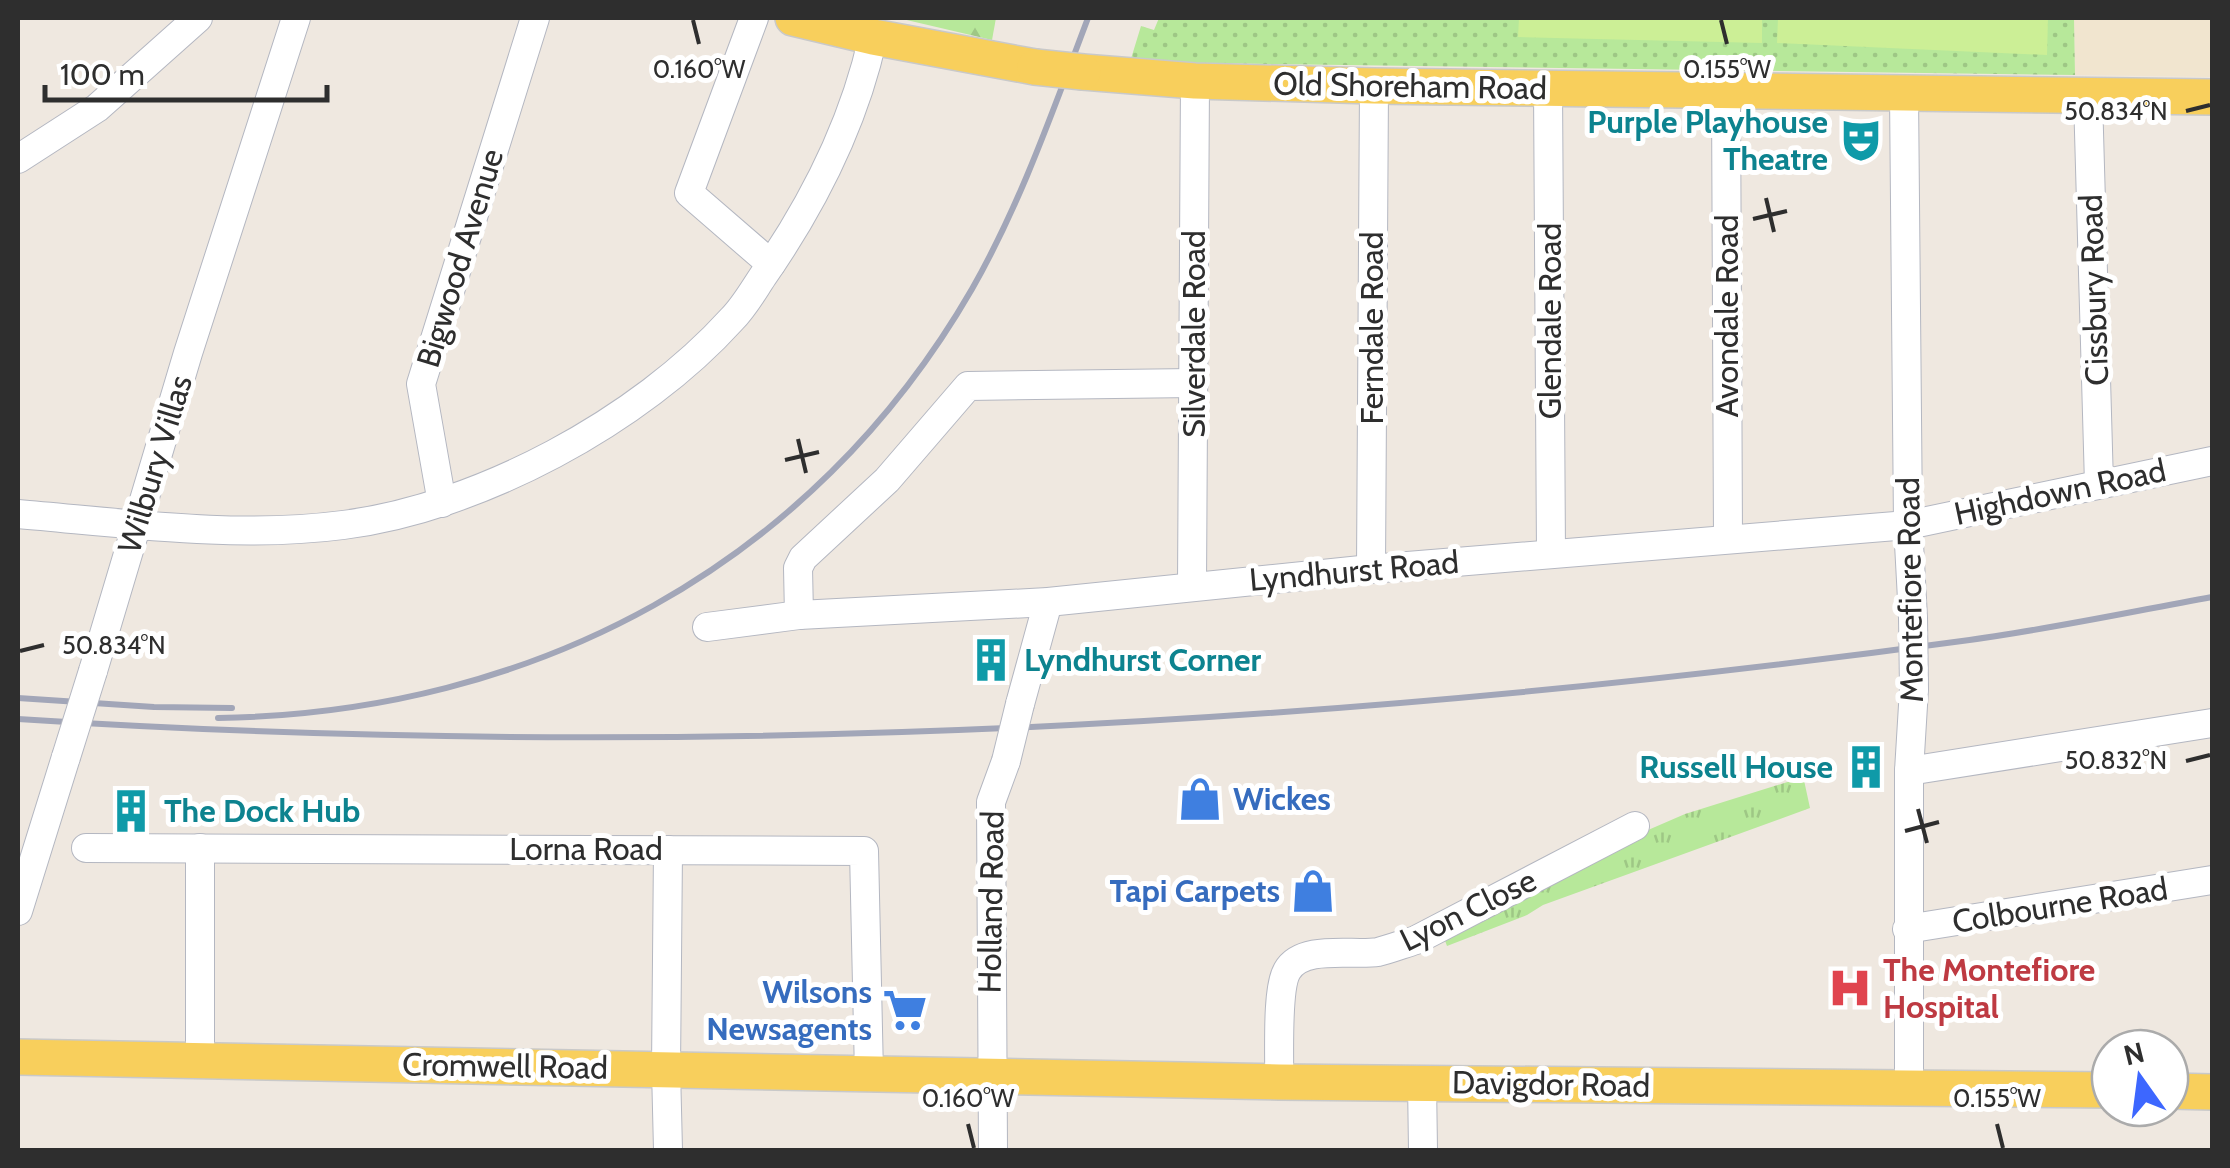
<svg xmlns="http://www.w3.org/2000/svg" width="2230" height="1168" viewBox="0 0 2230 1168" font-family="Cabin,sans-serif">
  <defs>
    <pattern id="grass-tufts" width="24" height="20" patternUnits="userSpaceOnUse" patternTransform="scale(2.5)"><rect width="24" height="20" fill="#b7e89a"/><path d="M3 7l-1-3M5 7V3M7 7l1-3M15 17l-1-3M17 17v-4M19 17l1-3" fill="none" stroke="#9ec785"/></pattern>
    <pattern id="forest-firs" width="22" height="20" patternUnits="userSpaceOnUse" patternTransform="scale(2.5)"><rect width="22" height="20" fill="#b7e89a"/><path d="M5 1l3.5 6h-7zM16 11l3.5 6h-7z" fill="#9ec785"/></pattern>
    <pattern id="park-dots" width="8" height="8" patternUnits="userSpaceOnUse" patternTransform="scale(2.5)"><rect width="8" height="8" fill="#b7e89a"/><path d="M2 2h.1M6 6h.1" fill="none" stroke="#9ec785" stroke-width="1.8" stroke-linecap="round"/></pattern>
  </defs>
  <rect width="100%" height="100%" fill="#efe8e0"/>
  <!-- education -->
  <path fill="#f1e5cf" d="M2074,18h138v59l-137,-2z"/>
  <!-- grass -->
  <path fill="url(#grass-tufts)" d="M1802,771l8,37 -267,97 -16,10 -80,31 -4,-11 152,-82 90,-39 109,-34z"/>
  <!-- forest -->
  <path fill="url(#forest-firs)" d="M898,18h98l-4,22z"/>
  <!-- park -->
  <path fill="url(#park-dots)" d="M1159,18h915l1,57 -945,-13 11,-36 13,4z"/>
  <!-- pitch -->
  <g fill="#ccef96">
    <path d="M1519,18h243v25l-244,-6z"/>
    <path d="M1778,18h270l-1,37 -270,-12z"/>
  </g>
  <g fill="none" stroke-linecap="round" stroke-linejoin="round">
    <!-- minor casing -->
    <g stroke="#b4b7c1" stroke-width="30">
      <g id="minor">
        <path d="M754,18l-65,175 82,71"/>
        <path d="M1548,88l3,466"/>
        <path d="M1726,93l2,446"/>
        <path d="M1904,94l4,431 5,93"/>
        <path d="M2088,97l11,387"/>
        <path d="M18,159l79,-51 101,-90"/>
        <path d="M442,503l-21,-119 114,-366"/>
        <path d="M18,514c106,9 218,25 325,11 136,-17 297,-104 389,-206 12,-12 21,-28 31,-43 50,-72 91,-153 110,-239"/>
        <path d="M1371,569l3,-483"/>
        <path d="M1192,586l3,-505"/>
        <path d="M799,615l-1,-47 5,-10 84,-78 81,-94 226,-3"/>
        <path d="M707,627l92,-12 249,-13 323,-33 537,-44 304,-64"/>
        <path d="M93,671l95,-318 108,-335"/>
        <path d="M1020,704l28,-102"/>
        <path d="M1909,771l303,-48"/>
        <path d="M86,848l778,3 5,223"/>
        <path d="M200,848v213"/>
        <path d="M668,850l-2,219 2,81"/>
        <path d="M18,911l48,-154"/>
        <path d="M1907,929l305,-49"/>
        <path d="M1279,1082c1,-24 -3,-92 8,-111 15,-27 66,-15 91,-19 12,-3 25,-8 38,-12l219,-114"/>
        <path d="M1422,1082l1,68"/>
        <path d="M1909,1086v-315l5,-82"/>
        <path d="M993,1150l-2,-348 15,-41"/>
      </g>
    </g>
    <!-- major casing -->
    <g stroke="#c9c9c9" stroke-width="38">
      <g id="major">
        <path d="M793,18l80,19 162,30"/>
        <path d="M1083,72l112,9 179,5 838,11"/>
        <path d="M18,1057l1261,25 831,8"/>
        <path d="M2170,1091l42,1"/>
      </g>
    </g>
    <!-- minor -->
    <use href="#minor" stroke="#fff" stroke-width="28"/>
    <!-- major -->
    <use href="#major" stroke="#f8cf5c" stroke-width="35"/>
    <!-- rail -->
    <g stroke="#a2a6b8" stroke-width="6">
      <path d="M18,698l136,9 78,1"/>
      <path d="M218,718c316,-5 594,-152 754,-429 49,-86 81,-179 116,-271"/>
      <path d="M18,719c649,42 1299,10 1944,-78 84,-11 167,-29 250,-44"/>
    </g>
    <!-- minor-bridge casing -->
    <g stroke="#b4b7c1" stroke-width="30" stroke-linecap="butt">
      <g id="minor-bridge">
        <path d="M1913,618l1,71"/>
        <path d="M66,757l27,-86"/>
        <path d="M1006,761l14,-57"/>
      </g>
    </g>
    <!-- major-bridge casing -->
    <g stroke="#c9c9c9" stroke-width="38" stroke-linecap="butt">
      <path id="major-bridge" d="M1035,67l48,5"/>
    </g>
    <!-- minor-bridge -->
    <use href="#minor-bridge" stroke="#fff" stroke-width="28"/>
    <!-- major-bridge -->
    <use href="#major-bridge" stroke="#f8cf5c" stroke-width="35"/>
  </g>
  <!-- ticks -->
  <path fill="none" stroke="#2e2e2e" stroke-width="4" d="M693,20l6,24M1721,20l6,24M2186,111l24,-6M1766,198l8,34M1753,219l34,-8M798,439l8,34M785,460l34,-8M20,651l24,-6M2186,761l24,-6M1918,809l9,34M1905,831l34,-9M968,1124l6,24M1997,1124l6,24"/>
  <!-- icons -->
  <defs>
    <g id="theatre-bare" transform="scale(3.45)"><path d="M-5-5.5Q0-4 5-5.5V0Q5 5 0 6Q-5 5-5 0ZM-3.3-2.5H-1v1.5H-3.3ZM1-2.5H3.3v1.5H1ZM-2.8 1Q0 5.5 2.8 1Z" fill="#0f9aa8" stroke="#fff" stroke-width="2.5" paint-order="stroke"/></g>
    <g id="building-bare" transform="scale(3.45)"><path d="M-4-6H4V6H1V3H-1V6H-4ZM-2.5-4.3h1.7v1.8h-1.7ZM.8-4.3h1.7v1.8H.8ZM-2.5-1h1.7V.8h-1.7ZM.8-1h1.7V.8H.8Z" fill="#0f9aa8" stroke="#fff" stroke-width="2.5" paint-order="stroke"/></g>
    <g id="shop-bare" transform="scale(3.45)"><path d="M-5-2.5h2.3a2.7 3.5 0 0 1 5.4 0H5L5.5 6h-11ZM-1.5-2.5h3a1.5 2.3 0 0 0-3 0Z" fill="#3f7fe0" stroke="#fff" stroke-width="2.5" paint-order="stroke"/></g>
    <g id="hospital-bare" transform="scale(3.45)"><path d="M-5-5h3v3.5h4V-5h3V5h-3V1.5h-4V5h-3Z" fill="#e0444e" stroke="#fff" stroke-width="2.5" paint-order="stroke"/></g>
    <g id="supermarket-bare" transform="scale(3.45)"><path d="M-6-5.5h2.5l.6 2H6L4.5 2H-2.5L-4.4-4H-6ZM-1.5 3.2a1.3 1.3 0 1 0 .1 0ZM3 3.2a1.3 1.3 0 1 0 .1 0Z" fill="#3f7fe0" stroke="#fff" stroke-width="2.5" paint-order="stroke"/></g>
  </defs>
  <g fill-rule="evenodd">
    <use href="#theatre-bare" x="1861" y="140"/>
    <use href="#building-bare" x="991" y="660"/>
    <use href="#building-bare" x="1866" y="767"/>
    <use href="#shop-bare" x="1200" y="799"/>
    <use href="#building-bare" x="131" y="811"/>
    <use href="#shop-bare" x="1313" y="891"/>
    <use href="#hospital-bare" x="1850" y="988"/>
    <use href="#supermarket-bare" x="905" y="1010"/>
  </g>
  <g text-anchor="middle" stroke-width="10" stroke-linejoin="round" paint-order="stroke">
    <!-- street labels -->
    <g font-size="32" fill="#2e2e2e" stroke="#fff">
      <text transform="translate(1410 86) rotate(1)" y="11">Old Shoreham Road</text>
      <text transform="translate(460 258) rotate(-73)" y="11">Bigwood Avenue</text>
      <text transform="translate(2094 290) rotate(-92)" y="11">Cissbury Road</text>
      <text transform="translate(1727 316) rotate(-90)" y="11">Avondale Road</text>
      <text transform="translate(1550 321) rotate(-90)" y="11">Glendale Road</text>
      <text transform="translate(1372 328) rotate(-90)" y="11">Ferndale Road</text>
      <text transform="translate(1194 334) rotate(-90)" y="11">Silverdale Road</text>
      <text transform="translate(155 464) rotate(-73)" y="11">Wilbury Villas</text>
      <text transform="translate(2060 492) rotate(-12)" y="11">Highdown Road</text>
      <text transform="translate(1354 571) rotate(-5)" y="11">Lyndhurst Road</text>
      <text transform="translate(1910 590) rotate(-91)" y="11">Montefiore Road</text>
      <text x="586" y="860">Lorna Road</text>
      <text transform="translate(991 902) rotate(-89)" y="11">Holland Road</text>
      <text transform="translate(2060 905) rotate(-9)" y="11">Colbourne Road</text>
      <text transform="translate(1468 910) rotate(-26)" y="11">Lyon Close</text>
      <text transform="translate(505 1066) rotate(1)" y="11">Cromwell Road</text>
      <text transform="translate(1551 1084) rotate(1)" y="11">Davigdor Road</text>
    </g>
    <!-- culture labels -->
    <g font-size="32" font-weight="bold" fill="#0d838f" stroke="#fff" text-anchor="end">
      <text x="1828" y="133">Purple Playhouse<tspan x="1828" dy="37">Theatre</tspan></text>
      <text x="1024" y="671" text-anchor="start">Lyndhurst Corner</text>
      <text x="1833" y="778">Russell House</text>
      <text x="164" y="822" text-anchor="start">The Dock Hub</text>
    </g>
    <!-- shop labels -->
    <g font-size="32" font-weight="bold" fill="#366cbe" stroke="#fff" text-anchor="end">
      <text x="1233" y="810" text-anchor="start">Wickes</text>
      <text x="1280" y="902">Tapi Carpets</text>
      <text x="872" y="1003">Wilsons<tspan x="872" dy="37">Newsagents</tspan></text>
    </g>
    <!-- health labels -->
    <g font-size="32" font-weight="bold" fill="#be3a42" stroke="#fff" text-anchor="start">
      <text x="1883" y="981">The Montefiore<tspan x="1883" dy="37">Hospital</tspan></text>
    </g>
  </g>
  <g font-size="25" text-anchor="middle" fill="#2e2e2e" stroke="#fff" stroke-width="10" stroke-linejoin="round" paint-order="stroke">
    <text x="699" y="78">0.160°W</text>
    <text x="1727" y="78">0.155°W</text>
    <text x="2116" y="120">50.834°N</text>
    <text x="114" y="654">50.834°N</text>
    <text x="2116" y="769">50.832°N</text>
    <text x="968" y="1107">0.160°W</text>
    <text x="1997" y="1107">0.155°W</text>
  </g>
  <!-- border -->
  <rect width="2230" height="1168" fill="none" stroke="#2e2e2e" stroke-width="40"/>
  <!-- north arrow -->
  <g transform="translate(2140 1078) rotate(346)"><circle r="48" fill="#ffffff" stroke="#ababab" stroke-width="2.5"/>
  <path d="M0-8L18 38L0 25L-18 38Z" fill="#3d67ff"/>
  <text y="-15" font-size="28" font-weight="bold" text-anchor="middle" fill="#2e2e2e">N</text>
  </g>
  <!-- scale -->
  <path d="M45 85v15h282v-15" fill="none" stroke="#2e2e2e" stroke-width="5"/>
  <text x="60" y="85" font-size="30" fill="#2e2e2e" stroke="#ffffff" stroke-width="8" paint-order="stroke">100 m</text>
</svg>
